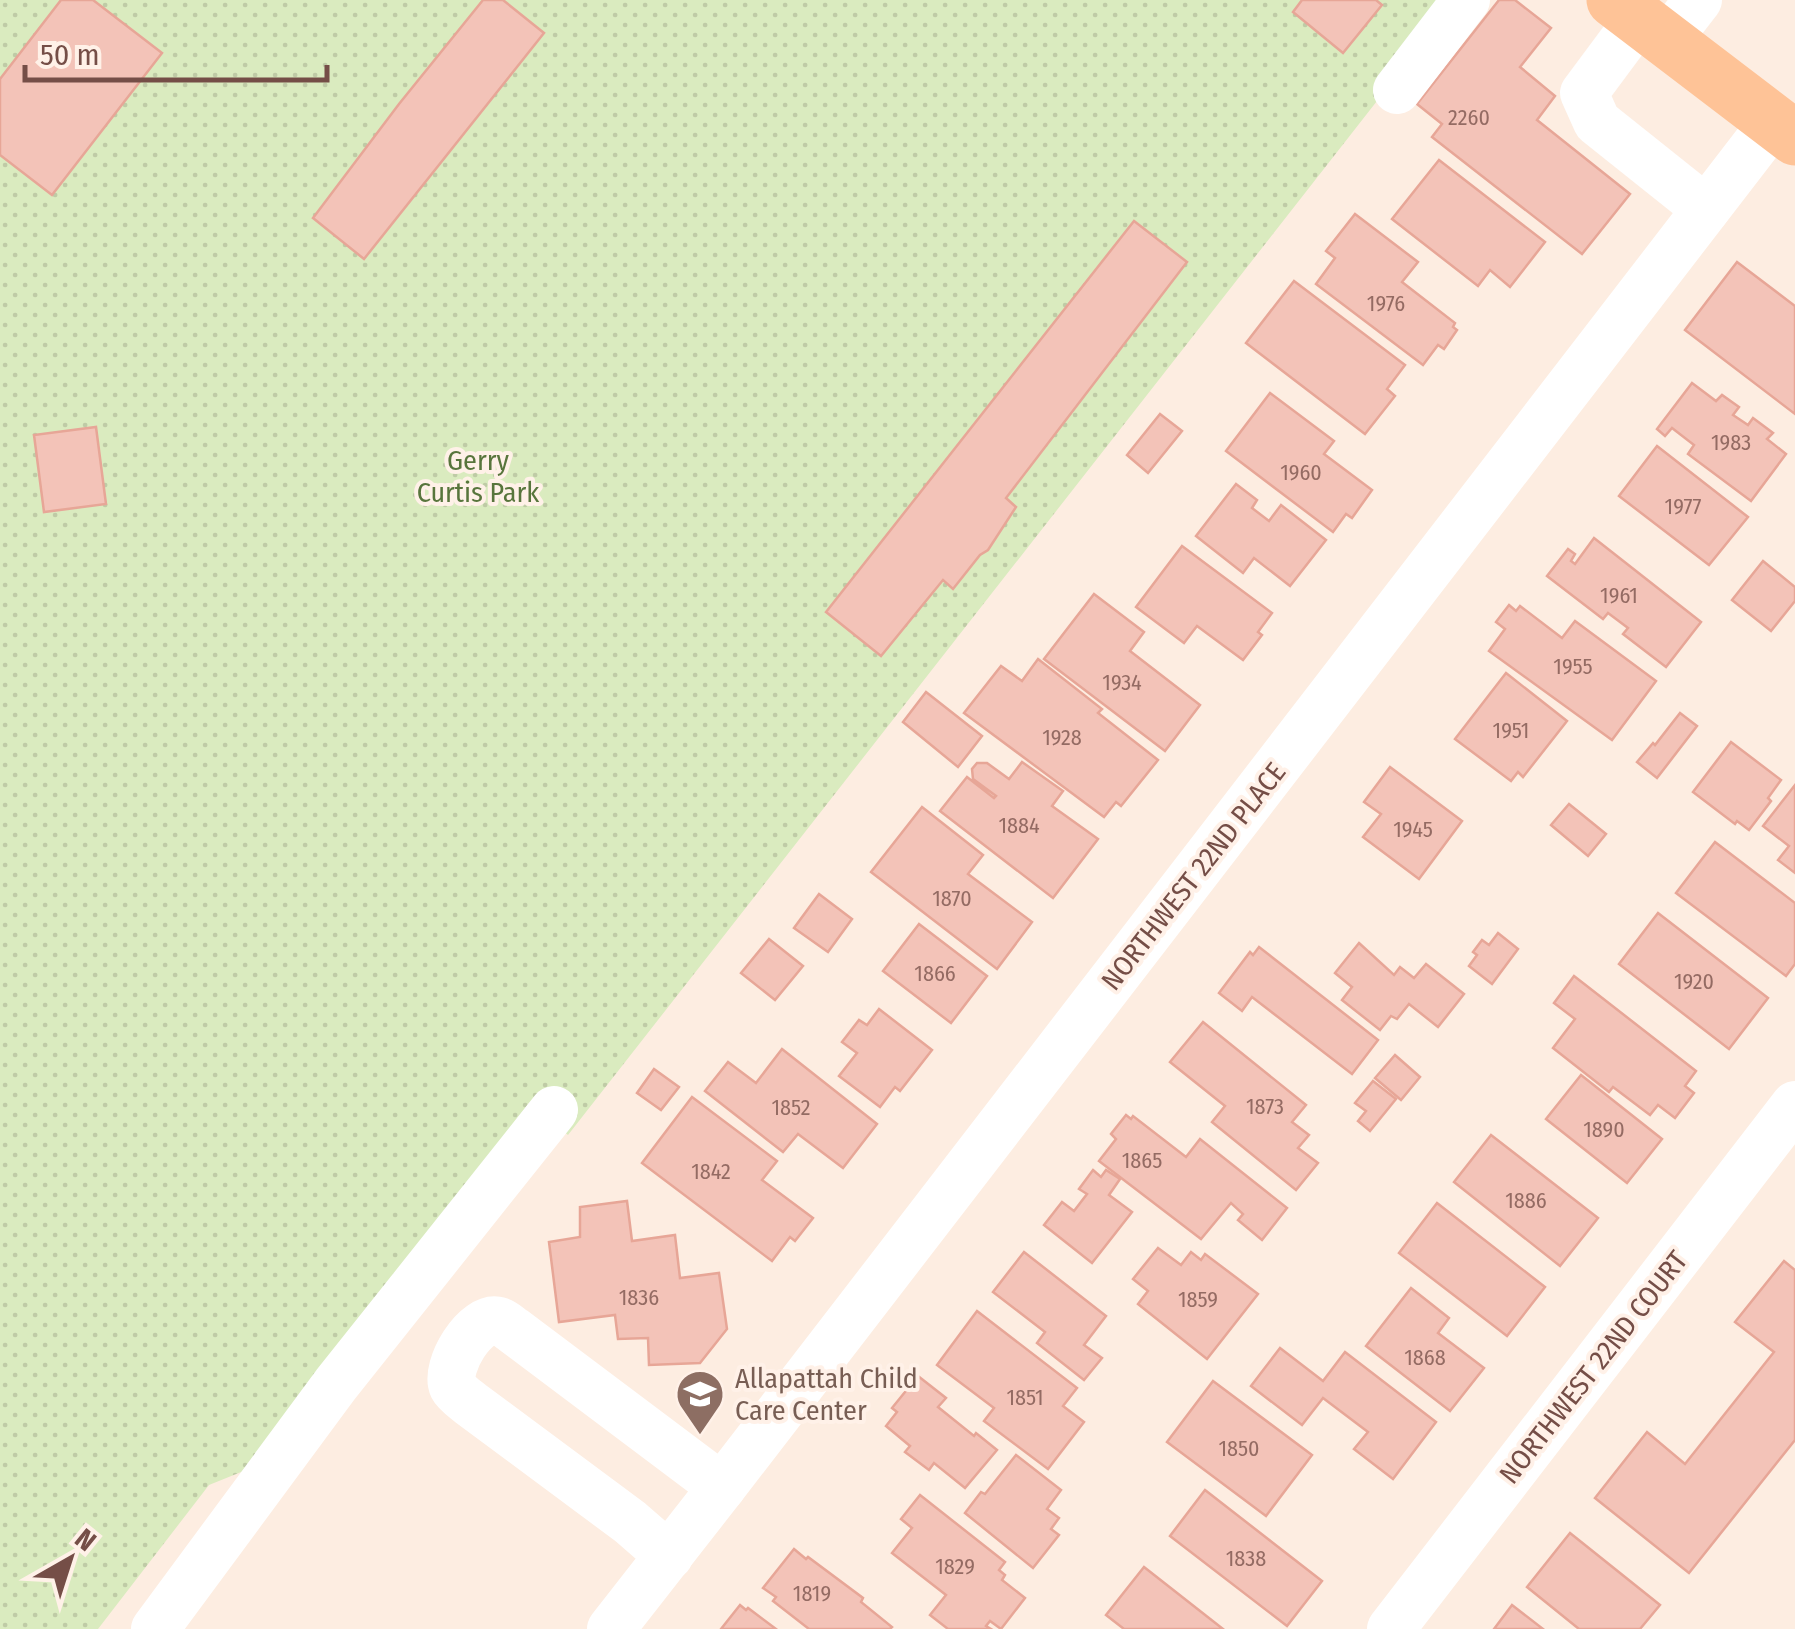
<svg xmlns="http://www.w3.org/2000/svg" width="1795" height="1629" viewBox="0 0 1795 1629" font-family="'Fira Sans Condensed',sans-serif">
  <defs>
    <pattern id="park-dots" width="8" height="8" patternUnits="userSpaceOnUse" patternTransform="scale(2.5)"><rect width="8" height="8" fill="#daebbf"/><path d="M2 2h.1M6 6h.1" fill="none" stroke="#bfcba6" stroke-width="1.8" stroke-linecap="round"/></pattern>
  </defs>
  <rect width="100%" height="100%" fill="#fdede1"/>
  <!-- park -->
  <path fill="url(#park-dots)" d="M0,0h1456l-888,1135 -39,-32 -273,363 -47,19 -111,144h-98z"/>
  <!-- building -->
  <g fill="#f3c3b8" stroke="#e7a697" stroke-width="2.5">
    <path d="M61,0h32l69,53 -110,142 -52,-40v-76z"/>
    <path d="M483,0h20l41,33 -180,226 -51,-41 86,-114z"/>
    <path d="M1302,0h74l6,5 -39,48 -50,-41z"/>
    <path d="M1499,0h16l36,28 -31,39 35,29 -18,24 93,74 -48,60 -150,-117 10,-13 -25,-20z"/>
    <path d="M1439,160l106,82 -35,45 -20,-17 -12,16 -86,-67z"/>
    <path d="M1355,214l63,48 -16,20 53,41 -2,4 4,3 -13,19 -6,-4 -15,20 -107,-81 19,-26 -9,-7z"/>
    <path d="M1134,221l53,41 -181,236 10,9 -28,43 -8,5 -27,34 -10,-9 -62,76 -55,-44z"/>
    <path d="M1737,262l58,44v108l-110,-84z"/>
    <path d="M1294,281l111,84 -18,24 8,7 -30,38 -119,-91z"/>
    <path d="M1692,383l24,18 6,-6 17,12 -6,8 15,10 5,-7 20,15 -6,6 19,15 -35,47 -63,-47 6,-9 -22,-17 -7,8 -8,-7z"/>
    <path d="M1270,393l64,48 -10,13 48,36 -20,28 -6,-4 -13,18 -107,-81z"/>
    <path d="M1160,414l22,17 -34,42 -21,-18z"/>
    <path d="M96,427l10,77 -62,8 -10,-77z"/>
    <path d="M1657,446l91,71 -39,48 -90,-69z"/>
    <path d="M1236,484l21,16 -5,8 17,13 12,-16 45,35 -36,46 -36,-28 -11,15 -47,-37z"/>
    <path d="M1594,538l107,84 -35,45 -43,-33 5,-6 -20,-15 -5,6 -56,-43 21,-27 7,5 -4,7 4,3z"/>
    <path d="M1182,546l90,67 -14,19 4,3 -19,25 -46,-34 -13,17 -48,-36z"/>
    <path d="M1763,561l32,26v14l-24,30 -39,-31z"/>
    <path d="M1094,594l50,38 -14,19 70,54 -35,46 -121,-92z"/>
    <path d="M1509,605l7,6 4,-5 42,32 13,-17 81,60 -44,59 -123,-89 16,-22 -9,-7z"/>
    <path d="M1038,659l64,50 -4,4 60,47 -37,46 -5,-4 -12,15 -140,-104 37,-47 21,15z"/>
    <path d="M1506,673l61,48 -44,56 -5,-5 -7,9 -56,-42z"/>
    <path d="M926,692l56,44 -24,31 -55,-45z"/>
    <path d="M1680,713l17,13 -40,52 -20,-16 16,-19 2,2z"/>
    <path d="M1731,742l50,38 -13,18 3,3 -22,29 -12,-9 -2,3 -42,-32z"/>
    <path d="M1022,762l41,29 -11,15 46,33 -45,59 -113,-87 27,-34 27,21 2,-2 -23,-17 -1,-10 5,-6h10l22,16z"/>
    <path d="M1390,767l72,54 -43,58 -56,-42 18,-23 -17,-12z"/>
    <path d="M1795,785v88l-17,-13 11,-14 -26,-20z"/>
    <path d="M1569,804l37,30 -18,22 -37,-31z"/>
    <path d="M922,807l61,48 -15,19 64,48 -35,47 -126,-97z"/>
    <path d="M1715,842l80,61v61l-9,12 -110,-83z"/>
    <path d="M819,894l33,25 -24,33 -34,-24z"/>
    <path d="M1658,913l110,85 -39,51 -110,-85z"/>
    <path d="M919,924l68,52 -36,47 -68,-52z"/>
    <path d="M1498,933l20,16 -26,35 -23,-18 8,-11 -4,-3 9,-12 7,5z"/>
    <path d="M769,939l34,27 -28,34 -34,-27z"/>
    <path d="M1359,943l35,32 6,-8 14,11 12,-14 38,30 -26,33 -29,-23 -12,15 -6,-3 -11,14 -38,-30 10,-13 -17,-14z"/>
    <path d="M1259,947l119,93 -26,34 -100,-77 -10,14 -23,-18 31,-41 3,3z"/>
    <path d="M1574,976l122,95 -11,15 9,7 -19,25 -17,-13 -8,10 -37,-28 -4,5 -56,-44 22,-29 -21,-16z"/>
    <path d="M879,1009l53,41 -32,41 -5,-4 -15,20 -41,-31 18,-23 -15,-11 17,-22 8,5z"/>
    <path d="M1203,1022l103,83 -14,17 17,13 -11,13 20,15 -22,27 -84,-68 13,-16 -55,-44z"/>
    <path d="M782,1049l95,75 -34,44 -45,-34 -15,18 -78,-61 23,-29 28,21z"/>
    <path d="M1395,1055l25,22 -19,23 -26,-22z"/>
    <path d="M654,1069l25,18 -18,23 -24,-17z"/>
    <path d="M1581,1075l81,64 -35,44 -81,-64z"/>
    <path d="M1373,1081l23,18 -26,32 -12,-10 8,-10 -11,-8z"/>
    <path d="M692,1097l85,64 -15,19 51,38 -18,23 -5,-4 -18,24 -130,-98z"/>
    <path d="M1126,1115l5,4 2,-3 53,41 14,-18 87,69 -25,32 -24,-20 5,-6 -12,-11 -30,36 -102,-78 17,-22 -5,-5z"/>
    <path d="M1491,1135l107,83 -38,48 -106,-84z"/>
    <path d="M1093,1170l8,7 5,-7 14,9 -11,16 23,17 -40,51 -48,-38 18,-23 12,9 13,-17 -8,-5z"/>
    <path d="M627,1201l5,40 43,-6 5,43 39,-5 8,56 -27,34 -51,2 -1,-27 -30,1 -3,-24 -56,7 -10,-80 31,-5v-30z"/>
    <path d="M1437,1203l108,84 -38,49 -108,-83z"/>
    <path d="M1158,1248l23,17 10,-13 10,8 4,-6 53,40 -51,65 -69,-55 10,-13 -15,-12z"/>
    <path d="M1024,1252l82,64 -22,29 18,13 -18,22 -47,-37 8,-11 -52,-40z"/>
    <path d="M1784,1261l11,9v170l-106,133 -94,-75 52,-66 38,32 89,-112 -39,-30z"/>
    <path d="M1411,1288l38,30 -11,15 46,35 -34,43 -84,-65z"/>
    <path d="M977,1311l100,77 -14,18 21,16 -36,47 -64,-48 10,-13 -57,-43z"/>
    <path d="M1280,1348l43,33 22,-29 91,70 -43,57 -39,-30 14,-17 -45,-34 -21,27 -51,-39z"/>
    <path d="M918,1376l28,22 -8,9 36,29 2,-3 21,17 -32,38 -31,-25 -5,7 -24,-18 5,-6 -24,-20 11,-14 -5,-4z"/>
    <path d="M1213,1381l99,74 -46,61 -99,-74z"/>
    <path d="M1016,1455l45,35 -14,19 12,9 -8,11 8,6 -26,33 -68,-55 16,-21 4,2z"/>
    <path d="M1205,1490l117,91 -35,45 -117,-90z"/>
    <path d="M920,1495l85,67 -6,8 6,5 -3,5 23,18 -24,31 -11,-8 -4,5 5,3h-43l-18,-14 16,-20 -54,-42 20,-25 -11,-9z"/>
    <path d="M1570,1533l90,72 -20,24h-61l-52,-42z"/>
    <path d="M794,1549l12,10 2,-2 55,41 -2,4 31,25 -2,2h-81l-36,-28 3,-4 -13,-9z"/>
    <path d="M1144,1567l79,62h-99l-18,-14z"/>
    <path d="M740,1605l6,5 2,-2 28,21h-55z"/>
    <path d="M1512,1605l31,24h-49z"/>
  </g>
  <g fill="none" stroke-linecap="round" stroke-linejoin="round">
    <!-- minor -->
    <g stroke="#fff" stroke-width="48">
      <path d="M1639,19l-55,74 13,29 109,87"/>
      <path d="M1667,40l31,-40"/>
      <path d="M1397,90l69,-90"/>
      <path d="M669,1556l-39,-34 -159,-118c-5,-4 -15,-11 -18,-17 -9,-20 23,-73 46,-66 5,1 9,6 14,9l209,157"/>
      <path d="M155,1629l181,-245 218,-274"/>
      <path d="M611,1629l111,-142 1052,-1366"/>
      <path d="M1391,1629l404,-524"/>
    </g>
    <!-- major -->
    <path stroke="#fec397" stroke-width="55" d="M1614,0l181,138"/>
  </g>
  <!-- icons -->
  <defs>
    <g id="school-pin" transform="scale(2.5)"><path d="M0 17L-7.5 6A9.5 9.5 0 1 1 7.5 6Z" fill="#8d6e63" stroke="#fff1e8"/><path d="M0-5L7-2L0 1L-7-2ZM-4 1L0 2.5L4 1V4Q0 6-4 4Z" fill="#fff"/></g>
  </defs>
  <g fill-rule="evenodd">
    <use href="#school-pin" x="700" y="1394"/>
  </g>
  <g text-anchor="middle" stroke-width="8" stroke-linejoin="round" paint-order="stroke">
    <!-- number labels -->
    <g font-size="22" fill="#946b63">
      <text x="1469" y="125">2260</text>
      <text x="1386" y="311">1976</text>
      <text x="1731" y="450">1983</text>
      <text x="1301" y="480">1960</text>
      <text x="1683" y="514">1977</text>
      <text x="1619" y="603">1961</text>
      <text x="1573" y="674">1955</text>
      <text x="1122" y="690">1934</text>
      <text x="1511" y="738">1951</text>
      <text x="1062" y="745">1928</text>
      <text x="1019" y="833">1884</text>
      <text x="1413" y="837">1945</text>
      <text x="952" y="906">1870</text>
      <text x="935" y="981">1866</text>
      <text x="1694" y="989">1920</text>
      <text x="1265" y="1114">1873</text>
      <text x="791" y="1115">1852</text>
      <text x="1604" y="1137">1890</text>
      <text x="1142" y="1168">1865</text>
      <text x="711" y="1179">1842</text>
      <text x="1526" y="1208">1886</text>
      <text x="639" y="1305">1836</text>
      <text x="1198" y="1307">1859</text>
      <text x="1425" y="1365">1868</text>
      <text x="1025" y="1405">1851</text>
      <text x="1239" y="1456">1850</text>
      <text x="1246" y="1566">1838</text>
      <text x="955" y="1574">1829</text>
      <text x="812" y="1601">1819</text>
    </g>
    <!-- park labels -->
    <g font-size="28" fill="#58753c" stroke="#fff1e8">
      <text x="478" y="470">Gerry<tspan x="478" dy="32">Curtis Park</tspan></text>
    </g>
    <!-- street labels -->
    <g font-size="28" fill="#754e47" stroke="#fff1e8">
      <text transform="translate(1193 876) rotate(-52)" y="10">NORTHWEST 22ND PLACE</text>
      <text transform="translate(1593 1367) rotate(-52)" y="10">NORTHWEST 22ND COURT</text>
    </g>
    <!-- education labels -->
    <g font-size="28" fill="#785e54" stroke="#fff1e8" text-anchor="start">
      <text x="735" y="1388">Allapattah Child<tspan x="735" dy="32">Care Center</tspan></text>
    </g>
  </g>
  <!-- north arrow -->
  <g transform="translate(70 1559) rotate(39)" stroke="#fff1e8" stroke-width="8" paint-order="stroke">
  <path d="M0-8L18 38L0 25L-18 38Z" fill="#754e47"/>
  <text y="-15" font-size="28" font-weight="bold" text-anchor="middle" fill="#754e47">N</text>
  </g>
  <!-- scale -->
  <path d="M25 65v15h302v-15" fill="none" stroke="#754e47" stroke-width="5"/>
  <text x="40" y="65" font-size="30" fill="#754e47" stroke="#fff1e8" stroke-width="8" paint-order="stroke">50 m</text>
</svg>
